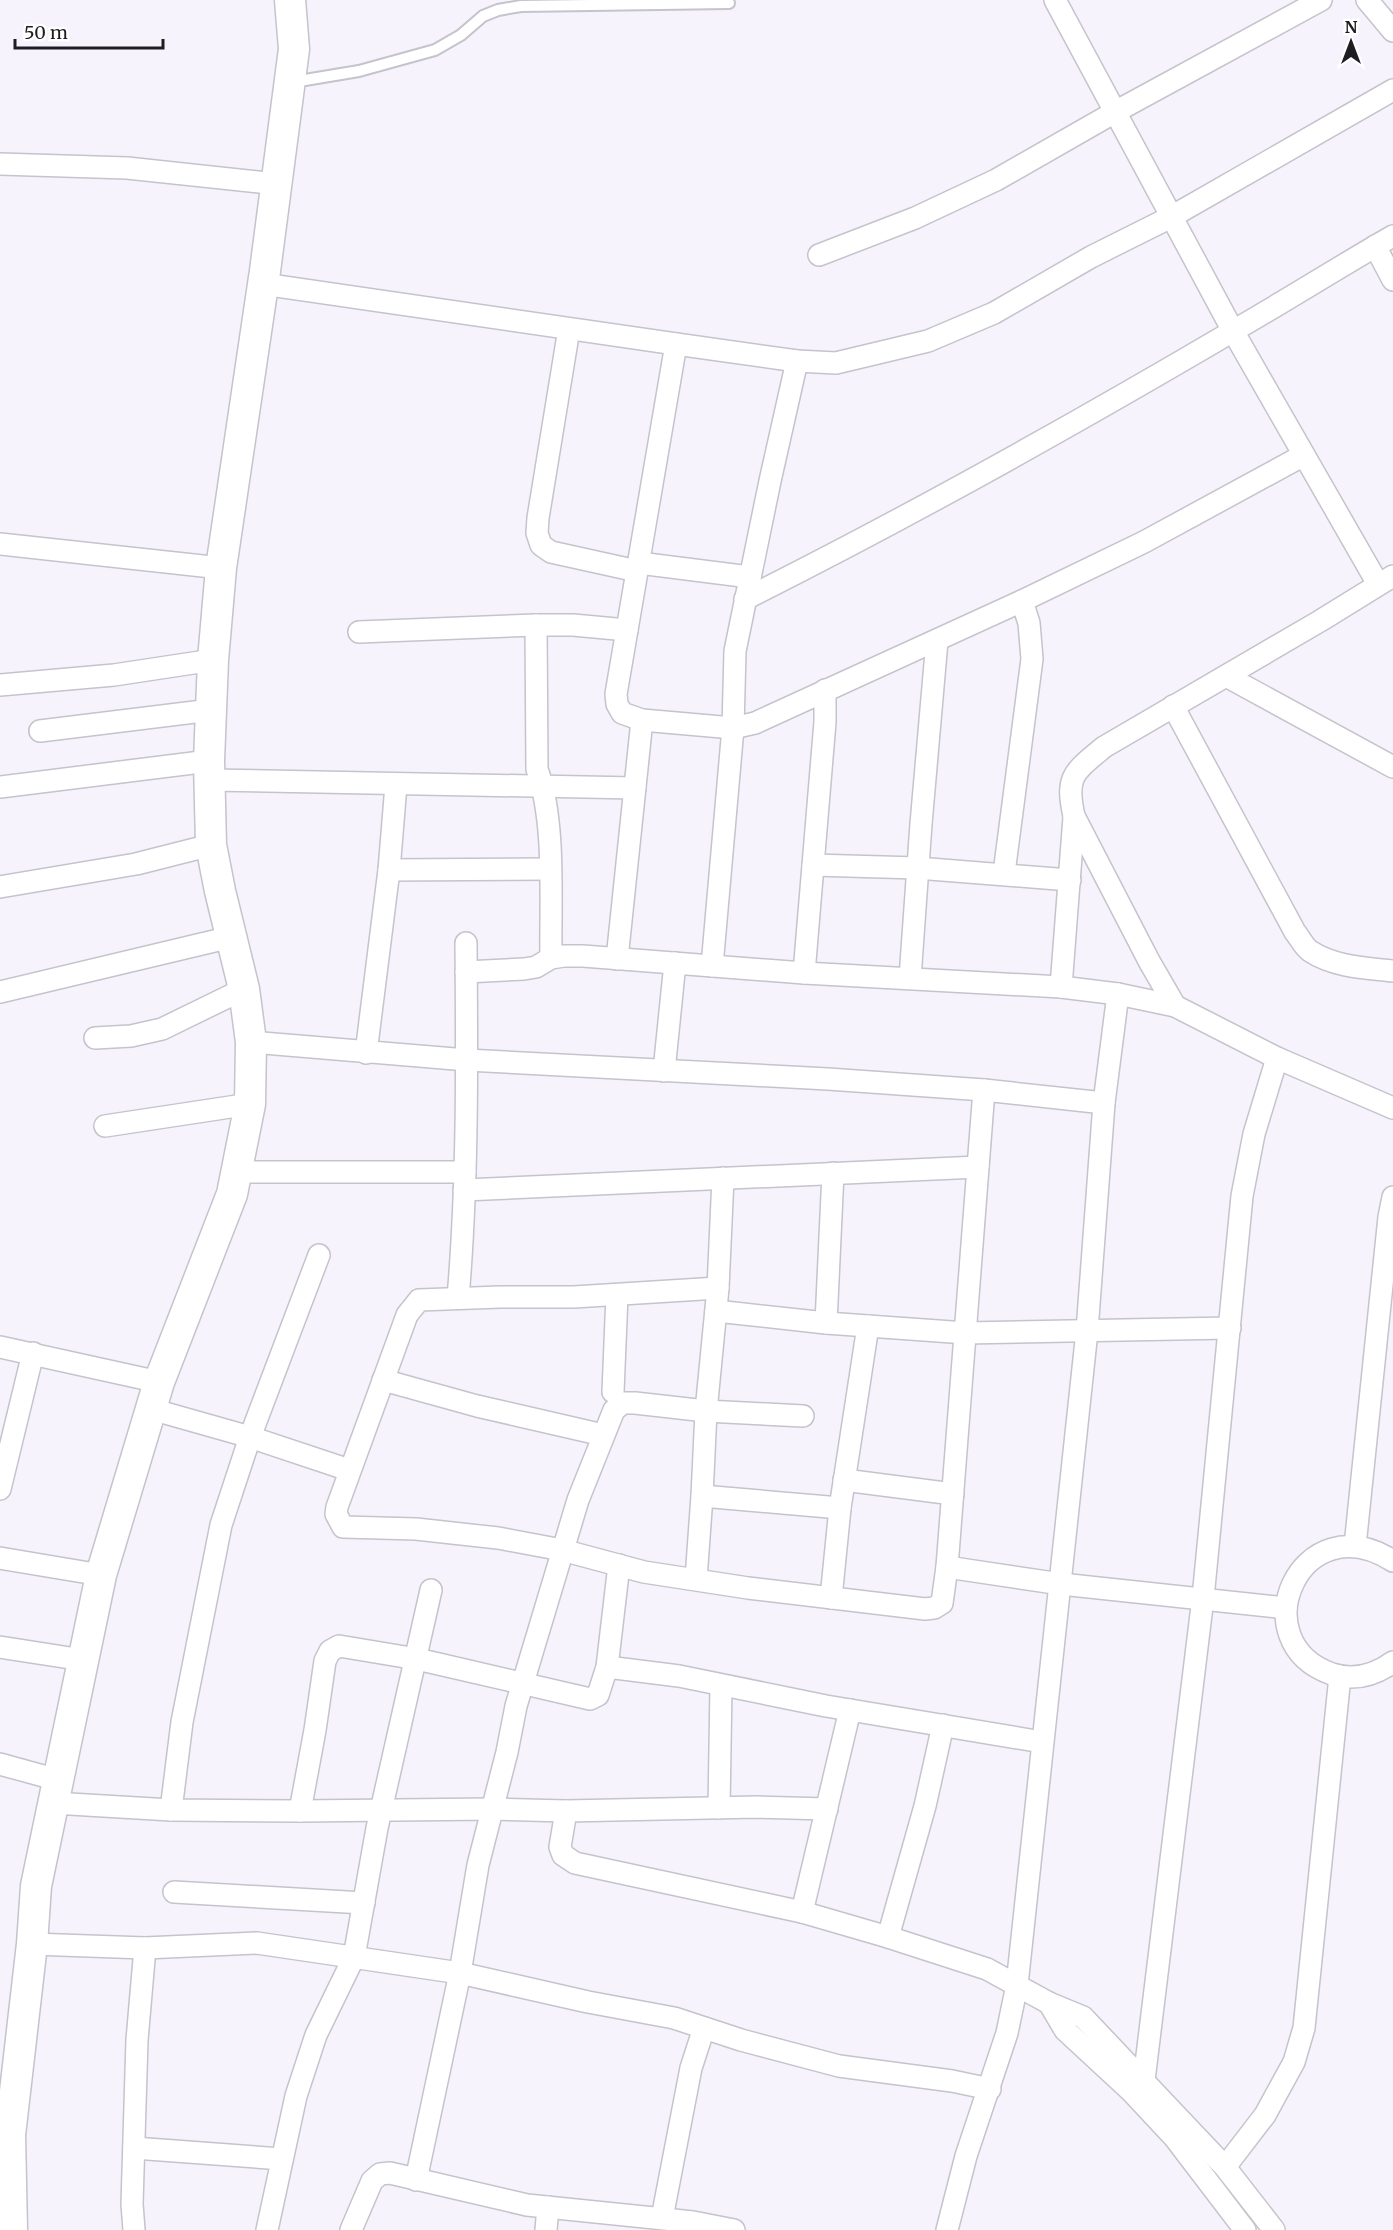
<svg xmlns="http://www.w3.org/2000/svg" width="1393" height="2230" viewBox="0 0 1393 2230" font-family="Merriweather,serif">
  <rect width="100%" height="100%" fill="#f6f3fd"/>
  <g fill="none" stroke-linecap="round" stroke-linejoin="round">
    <!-- lane casing -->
    <g stroke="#c5c3cc" stroke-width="14">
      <path id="lane" d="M293,82l66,-11 76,-21 26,-15 22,-19 15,-6 23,-4 208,-3"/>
    </g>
    <!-- street casing -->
    <g stroke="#c5c3cc" stroke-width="24">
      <g id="street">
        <path d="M1055,0l178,331 145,253"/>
        <path d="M1367,0l26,31"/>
        <path d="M0,164l127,4 150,16"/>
        <path d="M1375,246l18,34"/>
        <path d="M819,255l96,-37 81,-38 119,-68 206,-112"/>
        <path d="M263,284l413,60 121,17 39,2 92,-22 66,-28 97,-56 80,-40 222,-127"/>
        <path d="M569,329l-31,189 -1,15 4,12 10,7 86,19"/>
        <path d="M676,344l-60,350 1,10 5,9 20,7 91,8 22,-5 267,-122 122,-59 160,-87"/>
        <path d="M0,544l221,24"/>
        <path d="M639,563l111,14"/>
        <path d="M745,599c166,-83 328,-174 488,-268 54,-31 106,-64 160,-95"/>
        <path d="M536,625l1,144c19,54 13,132 14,189"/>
        <path d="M359,632l177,-7h37l54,5"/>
        <path d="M1226,676l167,91"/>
        <path d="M0,685l114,-10 99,-15"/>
        <path d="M1173,706l122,226c5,6 9,15 15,19 24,16 56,17 83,20"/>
        <path d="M40,731l171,-21"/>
        <path d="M210,780l425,8"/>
        <path d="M0,787l209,-26"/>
        <path d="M813,865l104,3 153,12"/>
        <path d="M389,870l161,-1"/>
        <path d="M1004,873l28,-214 -3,-36 -7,-22"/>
        <path d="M0,887l136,-23 75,-19"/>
        <path d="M617,959l25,-239"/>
        <path d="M712,966l21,-238 2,-77 35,-170 27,-120"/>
        <path d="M466,972l58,-3 12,-2 15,-9 13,-2h19l221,17 257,14 57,7 57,12 102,52 116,50"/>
        <path d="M804,973l21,-251v-32"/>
        <path d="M910,978l11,-154 16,-183"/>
        <path d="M1061,987l13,-170"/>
        <path d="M0,992l231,-55"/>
        <path d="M1175,1006l-26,-45 -75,-145c-9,-40 0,-44 30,-69l216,-126 73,-45"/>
        <path d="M95,1038l36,-2 31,-7 82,-40"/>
        <path d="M251,1042l216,18 361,19 156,11 120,13"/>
        <path d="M366,1053l23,-183 7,-85"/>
        <path d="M664,1071l11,-108"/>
        <path d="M105,1126l145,-22"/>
        <path d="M237,1172h228"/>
        <path d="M464,1190l514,-23"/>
        <path d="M718,1288l-144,9h-74l-81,3 -12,15 -70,192 -1,7 7,13 73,2 82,9 64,12 82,22 104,16 177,21 9,-1 8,-5 5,-36 37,-477"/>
        <path d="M458,1298c10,-118 9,-237 8,-355"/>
        <path d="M716,1311l110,12 140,10 264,-5"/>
        <path d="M826,1323l7,-150"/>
        <path d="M0,1347l159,35"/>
        <path d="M383,1380l94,26 126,29"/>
        <path d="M613,1392l4,-97"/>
        <path d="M151,1409l99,28 99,33"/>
        <path d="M844,1480l109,14"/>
        <path d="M0,1489l33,-136"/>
        <path d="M702,1496l138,12"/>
        <path d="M1355,1546l34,-329 4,-20"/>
        <path d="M0,1558l101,17"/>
        <path d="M1393,1561c-93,-59 -153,81 -61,113 22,7 43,1 61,-12"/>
        <path d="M947,1567l114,17 225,24"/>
        <path d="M696,1579l6,-83 4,-85 12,-123 5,-110"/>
        <path d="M831,1598l9,-90 28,-182"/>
        <path d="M0,1647l83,13"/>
        <path d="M607,1667l72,9 147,30 216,36"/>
        <path d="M0,1764l58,16"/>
        <path d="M53,1803l118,7 129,1 192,-2 74,2 191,-4 70,2"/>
        <path d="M719,1808l2,-122"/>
        <path d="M171,1810l11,-88 39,-197 29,-88 69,-182"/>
        <path d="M300,1811l15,-81 10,-69 5,-10 9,-5 78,13 173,40 8,-4 9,-28 12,-102"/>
        <path d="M566,1811l-6,36 3,8 12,8 227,49 86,25 99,32 62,34 34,14 142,150 49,63"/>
        <path d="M174,1892l190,11"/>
        <path d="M802,1912l48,-202"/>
        <path d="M888,1937l37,-131 18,-81"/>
        <path d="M32,1944l113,4 112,-5 203,30 128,29 86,16 67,22 98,26 113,15 38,8"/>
        <path d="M1049,2003l16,27 67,62 42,45 71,93"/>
        <path d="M1144,2080l59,-482 39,-402 12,-62 23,-76"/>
        <path d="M134,2148l148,11"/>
        <path d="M1225,2167l40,-52 29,-53 10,-34 36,-352"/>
        <path d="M416,2180l44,-207 18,-108 29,-113 9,-46 62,-206 36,-90 9,-7h12l71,8 97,5"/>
        <path d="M662,2218l29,-150 13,-40"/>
        <path d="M134,2230l-2,-26 5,-164 8,-92"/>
        <path d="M267,2230l29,-134 20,-61 38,-78 23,-129 54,-238"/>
        <path d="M351,2230l21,-49 8,-7 10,-1 137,32 166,17 41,8"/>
        <path d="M546,2230l2,-23"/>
        <path d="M947,2230l19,-74 41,-123 10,-48 70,-654 17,-228 14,-109"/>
      </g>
    </g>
    <!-- secondary casing -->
    <g stroke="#c5c3cc" stroke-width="33">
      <path id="secondary" d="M12,2230l-2,-95 22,-191 4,-58 65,-311 58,-193 73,-188 18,-90 1,-62 -7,-53 -24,-98 -9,-46 -2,-84 4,-101 8,-92 44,-297 29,-222 -4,-49"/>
    </g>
    <!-- lane -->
    <use href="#lane" stroke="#fff" stroke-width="10"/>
    <!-- street -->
    <use href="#street" stroke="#fff" stroke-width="21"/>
    <!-- secondary -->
    <use href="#secondary" stroke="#fff" stroke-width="30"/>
  </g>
  <!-- north arrow -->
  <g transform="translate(1351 42)" stroke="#ffffff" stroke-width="4.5" paint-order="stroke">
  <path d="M0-4.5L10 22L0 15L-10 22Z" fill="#1e1d20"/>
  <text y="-9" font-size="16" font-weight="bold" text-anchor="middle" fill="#1e1d20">N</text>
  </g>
  <!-- scale -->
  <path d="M15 39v9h148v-9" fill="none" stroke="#1e1d20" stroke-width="3"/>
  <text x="24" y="39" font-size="18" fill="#1e1d20" stroke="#ffffff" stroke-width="4.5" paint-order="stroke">50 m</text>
</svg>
